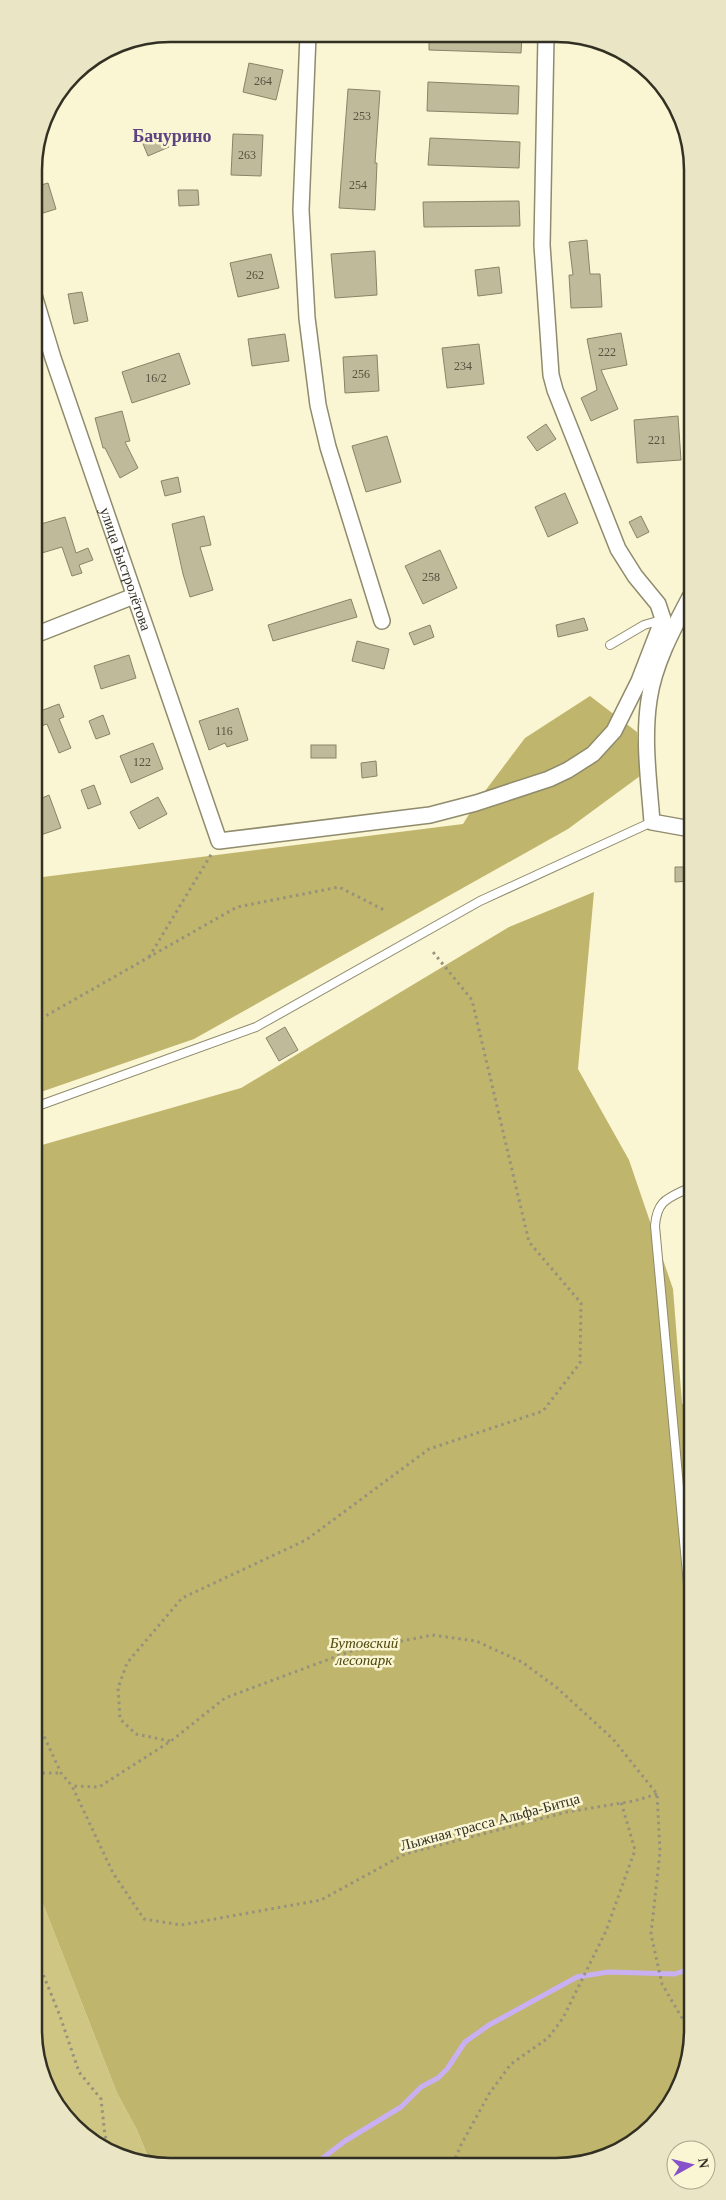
<svg xmlns="http://www.w3.org/2000/svg" width="726" height="2200" viewBox="0 0 726 2200" font-family="Georgia,serif">
  <rect width="100%" height="100%" fill="#faf5d3"/>
  <!-- green -->
  <path fill="#d0c684" d="M36,1886l81,207 20,37 14,34h-7l-70,-38 -38,-70z"/>
  <!-- forest -->
  <g fill="#c0b56c">
    <path d="M590,696l47,36 3,44 -72,53 -374,210 -159,55v-216l428,-54 13,-21 49,-65z"/>
    <path d="M594,892l-16,177 51,91 44,129 9,114 9,14 1,621 -10,44 -24,38 -34,28 -42,16h-431l-14,-34 -20,-37 -81,-207 -1,-739 206,-59 268,-161z"/>
  </g>
  <g fill="none" stroke-linecap="round" stroke-linejoin="round">
    <!-- stream -->
    <g stroke="#c9b0f2" stroke-width="5">
      <path d="M270,2164l25,-3 6,3"/>
      <path d="M315,2164l30,-23 56,-34 20,-20 17,-9 9,-9 18,-27 24,-17 88,-48 31,-5 67,2 17,-6"/>
    </g>
  </g>
  <!-- building -->
  <g fill="#bfba9a" stroke="#898466">
    <path d="M429,35l93,1 -1,17 -92,-3z"/>
    <path d="M249,63l34,7 -7,30 -33,-8z"/>
    <path d="M428,82l91,4 -1,28 -91,-3z"/>
    <path d="M348,89l32,2 -5,72h2l-2,47 -36,-2z"/>
    <path d="M162,131l7,16 -21,9 -7,-17z"/>
    <path d="M233,134l30,1 -2,41 -30,-1z"/>
    <path d="M430,138l90,4 -1,26 -91,-3z"/>
    <path d="M48,183l8,26 -16,5 -6,-19v-8z"/>
    <path d="M178,190h20l1,15 -20,1z"/>
    <path d="M519,201l1,25 -96,1 -1,-25z"/>
    <path d="M587,240l3,34h10l2,33 -31,1 -2,-33h4l-4,-33z"/>
    <path d="M375,251l2,44 -42,3 -4,-44z"/>
    <path d="M271,254l8,34 -41,9 -8,-34z"/>
    <path d="M499,267l3,26 -24,3 -3,-26z"/>
    <path d="M82,292l6,29 -14,3 -6,-30z"/>
    <path d="M621,333l6,32 -26,5 17,39 -27,12 -10,-23 16,-8 -10,-51z"/>
    <path d="M285,334l4,27 -37,5 -4,-27z"/>
    <path d="M479,344l5,40 -37,4 -5,-40z"/>
    <path d="M179,353l11,31 -58,19 -10,-31z"/>
    <path d="M377,355l2,36 -34,2 -2,-36z"/>
    <path d="M122,411l8,30 -5,1 13,26 -18,10 -15,-30h-2l-8,-30z"/>
    <path d="M678,416l3,44 -44,3 -3,-43z"/>
    <path d="M546,424l10,15 -19,12 -10,-14z"/>
    <path d="M387,436l14,46 -35,10 -14,-46z"/>
    <path d="M178,477l3,15 -16,4 -4,-15z"/>
    <path d="M565,493l13,30 -30,14 -13,-30z"/>
    <path d="M204,516l7,29 -11,2 13,43 -23,7 -7,-23 -11,-50z"/>
    <path d="M641,516l8,16 -12,6 -8,-16z"/>
    <path d="M65,517l11,36 12,-5 5,12 -14,5 3,8 -10,3 -10,-29 -27,8 -1,-29z"/>
    <path d="M440,550l17,38 -34,16 -18,-38z"/>
    <path d="M351,599l6,18 -84,24 -5,-16z"/>
    <path d="M584,618l4,12 -30,7 -2,-12z"/>
    <path d="M430,625l4,12 -20,8 -5,-12z"/>
    <path d="M357,641l32,8 -5,20 -32,-8z"/>
    <path d="M129,655l7,23 -35,11 -7,-23z"/>
    <path d="M59,704l5,13 -5,2 12,29 -12,5 -12,-29 -12,4v-15z"/>
    <path d="M238,708l10,32 -21,7 -2,-4 -16,7 -10,-29z"/>
    <path d="M103,715l7,19 -14,5 -7,-18z"/>
    <path d="M153,743l10,26 -32,14 -11,-27z"/>
    <rect x="311" y="745" width="25" height="13"/>
    <path d="M376,761l1,15 -15,2 -1,-15z"/>
    <path d="M94,785l7,19 -13,5 -7,-19z"/>
    <path d="M49,795l12,33 -26,9v-36z"/>
    <path d="M158,797l9,17 -28,15 -9,-17z"/>
    <path d="M675,867h16v14l-16,1z"/>
    <path d="M285,1027l13,23 -19,11 -13,-23z"/>
  </g>
  <g fill="none" stroke-linecap="round" stroke-linejoin="round">
    <!-- service casing -->
    <g stroke="#8f8b6c" stroke-width="10">
      <g id="service">
        <path d="M610,645l34,-20 17,-5"/>
        <path d="M35,1107l221,-80 224,-126 172,-79"/>
        <path d="M691,1187c-22,11 -34,12 -36,39l36,391"/>
      </g>
    </g>
    <!-- minor casing -->
    <g stroke="#8f8b6c" stroke-width="18">
      <g id="minor">
        <path d="M308,35l-7,175 6,108 11,87 10,42 54,174"/>
        <path id="s1" d="M34,295l19,63 166,483 211,-26 46,-12 73,-24 19,-9 25,-16 21,-23 25,-50 24,-62 -5,-15 -23,-28 -17,-27 -63,-159 -4,-15 -9,-130 4,-209"/>
        <path d="M690,597c-17,32 -36,67 -41,103 -6,40 0,82 3,122l39,7"/>
        <path d="M35,635l99,-39"/>
      </g>
    </g>
    <!-- path -->
    <g stroke="#96927b" stroke-width="3" stroke-dasharray="2.5 4" stroke-linecap="butt">
      <path d="M149,957l63,-104"/>
      <path d="M35,1022l202,-115 102,-20 45,23"/>
      <path d="M36,1719l25,54 11,13"/>
      <path d="M170,1741l-34,-7 -16,-15 -2,-31 9,-25 55,-65 124,-58 123,-91 114,-38 37,-48 1,-60 -52,-61 -57,-242 -39,-48"/>
      <path d="M36,1773h24"/>
      <path d="M657,1794l-23,7 -67,11 -162,42 -84,46 -140,25 -37,-6 -31,-46 -41,-87 27,1 72,-46 54,-43 126,-47 81,-16 44,6 46,21 34,25 57,52 44,55 3,58 -9,82 11,50 30,51"/>
      <path d="M36,1957l24,59 19,56 22,27 4,37 5,9"/>
      <path d="M453,2164l8,-19 28,-51 22,-30 37,-26 15,-20 43,-87 29,-81 -14,-48"/>
    </g>
    <!-- service -->
    <use href="#service" stroke="#fff" stroke-width="8"/>
    <!-- minor -->
    <use href="#minor" stroke="#fff" stroke-width="15"/>
  </g>
  <g text-anchor="middle" stroke-width="5" stroke-linejoin="round" paint-order="stroke">
    <!-- number labels -->
    <g font-size="12" fill="#555241">
      <text x="263" y="85">264</text>
      <text x="362" y="120">253</text>
      <text x="247" y="159">263</text>
      <text x="358" y="189">254</text>
      <text x="255" y="279">262</text>
      <text x="607" y="356">222</text>
      <text x="463" y="370">234</text>
      <text x="361" y="378">256</text>
      <text x="156" y="382">16/2</text>
      <text x="657" y="444">221</text>
      <text x="431" y="581">258</text>
      <text x="224" y="735">116</text>
      <text x="142" y="766">122</text>
    </g>
    <!-- street labels -->
    <g font-size="15" fill="#323023" stroke="#faf5d3">
      <text dy="5" stroke="none"><textPath href="#s1" startOffset="289">улица Быстролётова</textPath></text>
      <text transform="translate(490 1822) rotate(-15)" y="5">Лыжная трасса Альфа-Битца</text>
    </g>
    <!-- park labels -->
    <g font-size="15" font-style="italic" fill="#50480e" stroke="#faf5d3">
      <text x="364" y="1648">Бутовский<tspan x="364" dy="17">лесопарк</tspan></text>
    </g>
    <!-- quarter labels -->
    <g font-size="18" font-weight="bold" fill="#5d4480" stroke="#faf5d3">
      <text x="172" y="142">Бачурино</text>
    </g>
  </g>
  <!-- crop -->
  <path d="M0 0H726V2200H0ZM170 42H556A128 128 0 0 1 684 170V2030A128 128 0 0 1 556 2158H170A128 128 0 0 1 42 2030V170A128 128 0 0 1 170 42Z" fill="#eae5c5" fill-rule="evenodd"/>
  <path fill="none" stroke="#323023" stroke-width="2.5" d="M170 42H556A128 128 0 0 1 684 170V2030A128 128 0 0 1 556 2158H170A128 128 0 0 1 42 2030V170A128 128 0 0 1 170 42Z"/>
  <!-- north arrow -->
  <g transform="translate(691 2165) rotate(82)"><circle r="24" fill="#faf5d3" stroke="#aaa68d"/>
  <path d="M0-4L9 19L0 12L-9 19Z" fill="#8751c9"/>
  <text y="-8" font-size="14" font-weight="bold" text-anchor="middle" fill="#323023">N</text>
  </g>
</svg>
